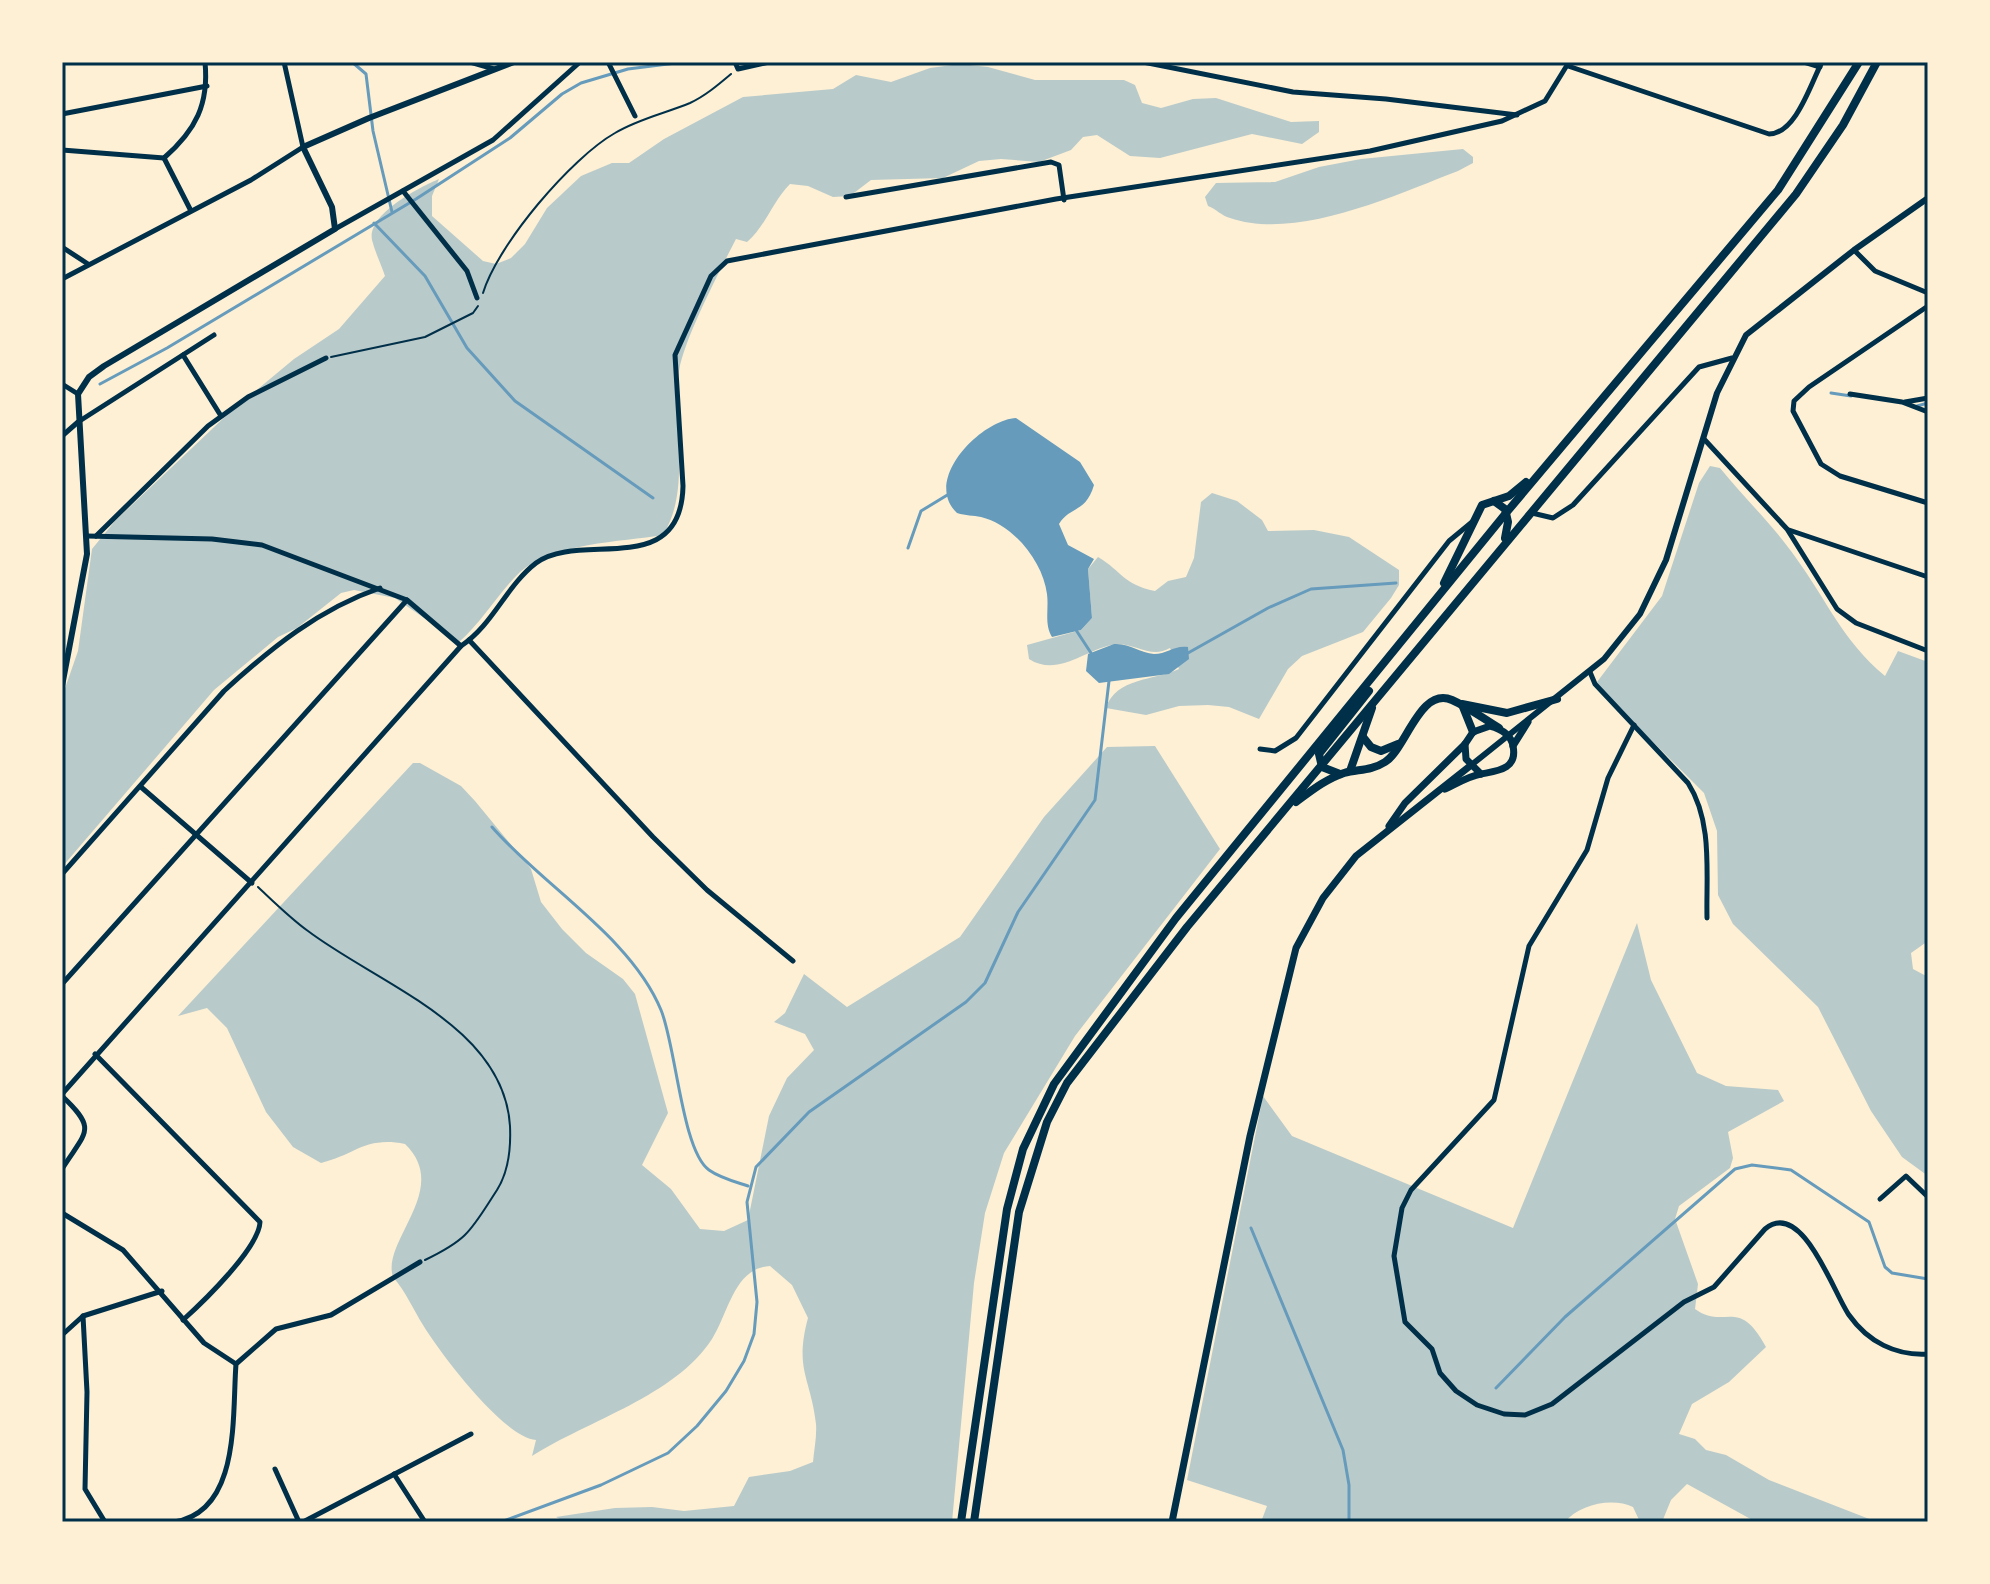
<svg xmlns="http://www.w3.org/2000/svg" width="1990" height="1584" viewBox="0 0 1990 1584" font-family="Literata,serif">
  <rect width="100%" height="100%" fill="#fdf0d5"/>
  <!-- green -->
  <g fill="#b9caca">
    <path d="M960,64l28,3 47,13h89l11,5 7,18 19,5 32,-9 23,-1 75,24 28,-1v11l-17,12 -50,-10 -92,24 -30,-2 -33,-21 -14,2 -12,13 -32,12 -38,-3 -22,2 -36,17 -72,2 -21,16 -17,1 -25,-11 -18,-2c-17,17 -25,43 -43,58l-11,-3c-16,31 -52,100 -57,132 -9,54 14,115 -16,164 -42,7 -111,8 -143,37 -22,21 -38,50 -61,70l-64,-44 -41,-8 -13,3 -44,35 -19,9 -64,53 -152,177v-170l16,-46 14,-102 23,-28 115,-109 64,-53 45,-30 46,-53c-4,-12 -10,-24 -13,-36 -5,-26 48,-53 67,-61l-7,17v20l51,45 13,3 15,-6 14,-14 22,-36 34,-32 31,-13h17l35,-24 79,-42 90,-8 23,-14 35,7 39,-14z"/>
    <path d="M1463,149l10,8v6l-15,8c-63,24 -161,70 -228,47 -8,-2 -14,-9 -22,-12l-3,-9 11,-14 59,-1 44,-15 42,-8z"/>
    <path d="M1710,466l10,2c24,30 54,58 76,90 32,44 46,82 89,118l13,-25 30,11v279l-17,12 2,16 15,8v199l-26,-19 -31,-46 -53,-104 -85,-83 -15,-29 -1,-64 -13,-38 -106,-106 -1,-5 65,-86 37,-113z"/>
    <path d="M1212,493l25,8 25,19 6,11 46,-1 35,7 50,33v15l-8,13 -28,34 -61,24 -14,13 -29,50 -30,-12 -21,-2 -29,1 -33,9 -40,-7c10,-31 48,-27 73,-39l-9,-21c-21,12 -37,-8 -59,-3 -27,6 -54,32 -82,14l-2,-14 54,-15 11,-12 -4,-49 10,-12c25,15 24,27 57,34l13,-10 18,-4 8,-19 7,-56z"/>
    <path d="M1155,746l65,103 -145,187 -71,117 -19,60 -11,70 -22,239h-386l-10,-5 59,-9 37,-1 32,4 50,-5 15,-29 41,-6 23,-9c1,-12 4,-26 3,-38 -5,-46 -22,-54 -8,-106l-16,-33 -22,-19c-36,2 -41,46 -58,73 -37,57 -123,81 -180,117l4,-16c-32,-2 -96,-87 -113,-115 -10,-16 -17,-33 -30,-48 -12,-36 59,-88 12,-133 -40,-8 -50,11 -84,19l-28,-16 -27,-35 -39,-84 -20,-20 -29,8 235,-253h7l41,23 14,15 56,68 10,33 21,27 24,24 37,26 12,15 33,119 -26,52 29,24 29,40 24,2 24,-11 21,-104 18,-38 27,-28 -9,-16 -31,-12 11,-9 19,-39 43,33 113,-70 84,-120 63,-70z"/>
    <path d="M1637,923l14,57 46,93 29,13 52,4 6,11 -56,31 5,26 -3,10 -51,38 -4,13 23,65 -3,25c30,22 43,-14 71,38l-37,35 -37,22 -13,30 16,5 11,11 20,5 43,25 108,42h-121l-69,-38 -16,16 -9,22h-22l-7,-15c-20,-10 -54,-3 -68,15h-304l6,-16 -80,-26 76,-384 29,40 221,92z"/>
  </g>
  <!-- water -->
  <g fill="#669bbc">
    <path d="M1016,418l64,44 14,23c-8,28 -24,21 -35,39l9,21 26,14 -6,10 4,49 -11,12 -29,7c-8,-13 -3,-28 -5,-43 -4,-32 -33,-69 -66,-77 -8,-2 -15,-1 -24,-4 -35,-33 24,-93 59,-95z"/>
    <path d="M1114,644c16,-1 26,9 40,10 13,0 20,-9 34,-7l1,12 -20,15 -70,9 -13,-12 2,-17z"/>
  </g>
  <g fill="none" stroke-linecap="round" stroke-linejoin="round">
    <!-- stream -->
    <g stroke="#669bbc" stroke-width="3">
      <path d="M352,62l14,12 7,57 19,81"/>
      <path d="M374,223l51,53 42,72 48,53 138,97"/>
      <path d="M100,384l67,-36 249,-149 94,-61 52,-44 19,-11 47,-14 56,-7"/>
      <path d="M1831,393l20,3"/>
      <path d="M1917,406l11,-3"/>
      <path d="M908,548l13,-37 28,-17"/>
      <path d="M1076,630l15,23"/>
      <path d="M1188,653l80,-45 43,-19 85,-6"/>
      <path d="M492,827c51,59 139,110 169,183 15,36 21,141 48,160 11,8 27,12 39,16"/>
      <path d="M1251,1228l92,222 6,35v37"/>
      <path d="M1496,1388l69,-71 170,-148 17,-4 39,5 78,52 16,45 7,6 36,6"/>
      <path d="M501,1522l100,-37 67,-32 29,-27 29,-35 18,-30 10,-27 3,-32 -10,-100 9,-35 53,-55 157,-110 19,-19 33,-71 77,-112 14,-119"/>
    </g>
    <!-- path -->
    <g stroke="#003049" stroke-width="2">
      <path d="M483,293c15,-49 88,-135 132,-160 23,-14 51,-20 75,-30 15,-7 28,-18 41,-29"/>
      <path d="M331,357l94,-20 48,-24 5,-7"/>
      <path d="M258,887c16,15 32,31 50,44 70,53 196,95 202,195 1,22 -1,45 -13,64 -26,40 -28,49 -72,70"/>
    </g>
    <!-- minor -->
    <g stroke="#003049" stroke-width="5">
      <path d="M470,62l24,7"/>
      <path d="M608,62l27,54"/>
      <path d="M735,62l3,7 31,-7"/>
      <path d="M1143,62l150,30 93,7 131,16"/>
      <path d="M1804,62l16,5"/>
      <path d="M1568,66l201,68c27,0 42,-51 53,-72"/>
      <path d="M62,114l145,-28"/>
      <path d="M62,150l102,8c32,-28 45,-54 41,-96"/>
      <path d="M164,158l26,51"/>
      <path d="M403,191l64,80 10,27"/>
      <path d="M846,197l205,-35 8,3 5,35"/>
      <path d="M335,229l158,-89 87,-78"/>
      <path d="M62,247l26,17"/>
      <path d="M1854,250l21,21 53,22"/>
      <path d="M62,279l189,-99 52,-33 -19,-85"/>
      <path d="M1928,306l-119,81 -15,14 -1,10 28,53 19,12 88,27"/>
      <path d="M183,355l38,61"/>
      <path d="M62,384l16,10"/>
      <path d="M1850,394l52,8 26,10"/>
      <path d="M1905,402l23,-4"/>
      <path d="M62,436l16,-14 136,-87"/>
      <path d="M1704,439l83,90 50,80 19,14 72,28"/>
      <path d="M1532,513l21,5 20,-13 126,-138 33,-9"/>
      <path d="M1789,530l139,47"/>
      <path d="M87,536l125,3 50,6 145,55 54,46"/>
      <path d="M96,536l112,-110 40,-29 78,-39"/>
      <path d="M469,640l184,197 54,53 86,71"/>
      <path d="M1590,672l5,12 93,99c25,39 18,90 19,135"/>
      <path d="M1634,725l-26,53 -21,72 -58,96 -35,154 -83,90 -9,18 -8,48 11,66 27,27 8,24 16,18 21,14 27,9 21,1 27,-11 132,-102 30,-15 51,-58c37,-31 69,65 84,86 19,27 47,41 79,39"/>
      <path d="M1260,749l15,2 21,-13 153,-197 23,-19"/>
      <path d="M141,787l111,96"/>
      <path d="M62,874l162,-183c47,-43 95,-82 156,-103"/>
      <path d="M62,984l345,-384"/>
      <path d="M95,1054l165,168c-1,26 -57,80 -77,98"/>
      <path d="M62,1094l399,-448c32,-21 45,-60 75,-83 44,-33 145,18 147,-77l-8,-131 36,-79 16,-15 329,-62 314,-48 132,-30 43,-20 24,-39"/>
      <path d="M62,1096c36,34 24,35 0,73"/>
      <path d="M1880,1199l26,-23 22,21"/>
      <path d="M62,1213l61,37 81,93 32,21"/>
      <path d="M83,1316l4,76 -2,97 20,33"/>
      <path d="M62,1335l21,-19 79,-25"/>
      <path d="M275,1469l24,53"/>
      <path d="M394,1474l31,48"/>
      <path d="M174,1522c67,-10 58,-107 62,-158l40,-35 55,-14 89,-53"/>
      <path d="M303,1522l168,-88"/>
    </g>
    <!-- tertiary -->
    <path stroke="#003049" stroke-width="6" d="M62,686l25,-132 -9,-160 11,-17 15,-11 231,-137 -3,-22 -29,-60 66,-29 145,-56"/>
    <!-- secondary -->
    <path stroke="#003049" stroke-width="6" d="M1470,766l134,-107 36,-45 26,-54 51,-167 29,-58 108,-85 74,-52"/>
    <!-- primary -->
    <g stroke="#003049" stroke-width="7">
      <path d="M1465,744l1,15 15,15"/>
      <path d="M1513,746l15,-24"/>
      <path d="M1389,826l16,-23 60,-59 8,-12 17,-6c11,3 21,8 23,20 5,24 -17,25 -32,28 -12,2 -25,10 -36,15"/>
      <path d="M1172,1522l78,-386 46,-188 27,-50 33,-42 114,-90"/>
    </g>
    <!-- motorway -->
    <g stroke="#003049" stroke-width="8">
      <path d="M1494,501l11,8 3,13 -3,16"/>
      <path d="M1444,583l38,-78 27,-9 17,-14"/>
      <path d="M1462,704l45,9 50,-14"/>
      <path d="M1463,707l10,25"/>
      <path d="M1363,737l8,10 10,4 17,-7"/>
      <path d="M1350,771l22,-63"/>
      <path d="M1340,774l-18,-7 -3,-13 50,-63"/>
      <path d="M1296,802c15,-11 30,-23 48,-29 14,-4 27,-2 41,-11 21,-13 35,-76 67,-62 16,7 32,19 47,28"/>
      <path d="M961,1522l46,-313 16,-60 31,-65 122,-166 330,-405 272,-323 81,-128"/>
      <path d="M974,1522l45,-310 28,-90 20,-39 120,-156 609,-733 47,-69 34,-63"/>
    </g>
  </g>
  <!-- border -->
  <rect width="1990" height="1584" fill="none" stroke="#fdf0d5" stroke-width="128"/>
  <rect x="64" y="64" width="1862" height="1456" fill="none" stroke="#003049" stroke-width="3"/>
</svg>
